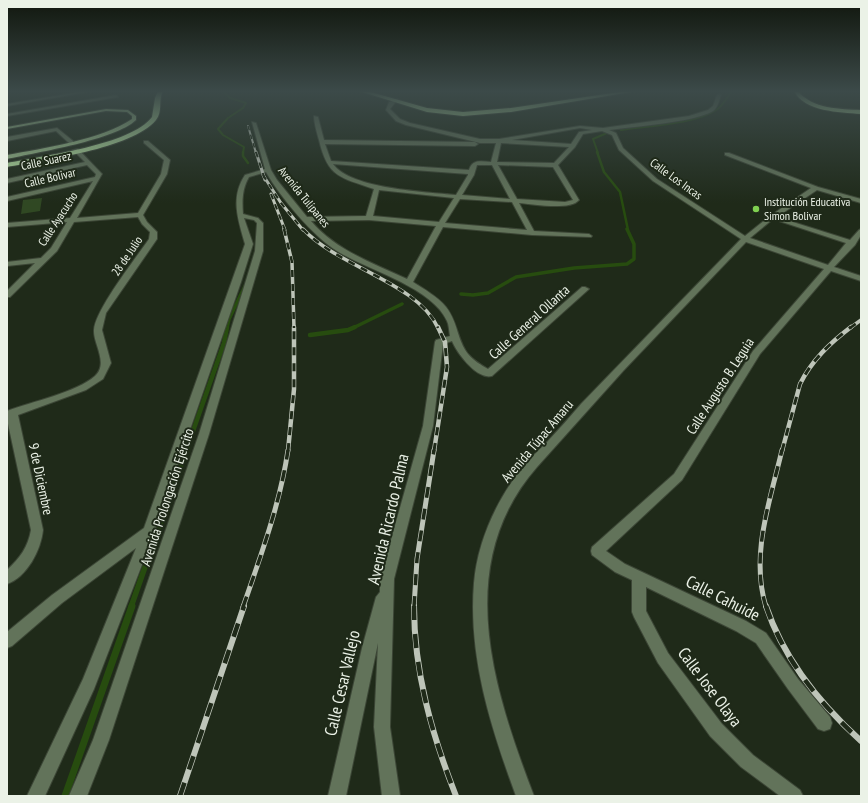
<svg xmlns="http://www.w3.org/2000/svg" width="868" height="803" viewBox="0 0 868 803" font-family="'PT Sans Narrow',sans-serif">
  <rect width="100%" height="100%" fill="#1f2a19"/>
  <!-- green -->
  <path fill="#304823" d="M42,198l-2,13 -19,3 2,-14z"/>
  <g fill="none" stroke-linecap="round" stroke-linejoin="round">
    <!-- stream-far5 -->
    <g stroke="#274c0f" stroke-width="2">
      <path d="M223,91l7,7 16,5 -3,5 -15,10 -10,11 5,6 21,12 -1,6"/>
      <path d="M621,130c25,-4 75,-6 95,-20 7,-4 11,-13 16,-19h4"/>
      <path d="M598,153l-5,-14 14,-6"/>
    </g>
    <!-- stream-far4 -->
    <g stroke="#274c0f" stroke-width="2.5">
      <path d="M243,152v4l5,7"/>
      <path d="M597,152l7,20 16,20 8,38"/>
    </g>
    <!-- stream-far3 -->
    <g stroke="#274c0f" stroke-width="3.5">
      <path d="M461,294l12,1 15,-2 28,-16 58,-9 53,-4 7,-5v-15l-7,-15"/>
      <path d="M227,328l2,-9 16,-33"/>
      <path d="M353,328l49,-24"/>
    </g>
    <!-- stream-far2 -->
    <g stroke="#274c0f" stroke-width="4.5">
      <path d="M310,335l38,-5 7,-3"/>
      <path d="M186,451l38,-108 3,-16"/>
    </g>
    <!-- stream-far1 -->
    <path stroke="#274c0f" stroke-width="5.5" d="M131,607l55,-157"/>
    <!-- stream -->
    <path stroke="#274c0f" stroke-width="7" d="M65,796l67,-190"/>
    <!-- minor casing -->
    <g stroke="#3c4636" stroke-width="2">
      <g id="minor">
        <path d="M85,91h8l-86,15v-2z"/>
        <path d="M719,94l2,1c-2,6 -3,12 -8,16 -17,11 -82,16 -104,19l7,3 7,15 34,31 88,57 25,-20 41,-28 -86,-33v-2h4l89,34 43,12v4l-44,-13 -40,27 73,23 9,-10 2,-1v6l-6,10 -21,22 27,9v5l-30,-10 -71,83 -78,126 -76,71 19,13 121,57 20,12 32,46 32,38 2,6 -2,6 -6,2 -6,-2 -30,-40 -32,-46 -20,-12 -90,-44v24l22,42 54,71 31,31 47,35 3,6h-23l-39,-29 -31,-31 -52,-73 -24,-46 -2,-5v-32l-17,-8 -23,-17 -1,-4 1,-4 82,-73 79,-123 71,-82 -78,-27 -122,128 -87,97c-85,97 -44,222 -3,329h-18c-25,-68 -48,-139 -42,-213 3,-38 20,-77 42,-107 9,-13 21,-24 32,-35 11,-12 22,-24 33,-37 53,-55 107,-110 160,-165l-88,-58 -34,-31 -7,-15 -10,-4 -19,3 -8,13 -17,18 21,35c-9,11 -47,4 -60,3l15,28 55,3 3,2 -1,1 -59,-2 -89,-8 -30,55c11,7 25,15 33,25 12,15 11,33 22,47 6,7 13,11 20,15l94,-82h3l4,2 -97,87c-15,4 -35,-23 -40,-35l-9,3 -10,82 -39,153 -4,148 10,69h-18l-8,-69 4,-84 -32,153h-18l34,-148 14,-51 4,-5v-13l43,-153 12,-84 1,-2 14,-4c-1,-5 -1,-11 -3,-15 -15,-34 -80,-51 -110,-70 -23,-14 -57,-54 -71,-79l-17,5c-7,12 -7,24 -6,37l15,4 5,5v28l-54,183 -100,306 -22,56h-18l24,-56 106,-306 56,-183 2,-28 -3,-3 -10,-2 9,26 -12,38 -86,249 -61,158 -49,107h-18l56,-117 53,-131 -74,55 -50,43 -5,2v-16l45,-37 92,-67 101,-284c-7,-24 -15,-47 0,-69l20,-6 -13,-47 4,1 15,47 6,10 30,37 59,-1 8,-27c-34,-12 -46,-11 -55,-49 -2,-7 -5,-17 -5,-24l4,1 6,23 151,2 3,2 -3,2 -150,-2 6,17 138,9c3,-11 12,-9 22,-8l5,-19h-16l-74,-18 -10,-4 -10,-11 3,-8 9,-3 -8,10 10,10 10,4 70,16h19l81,-13 23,2 86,-12 19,-6 5,-4 4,-11zM580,128l12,2 -13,2 -8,12 -59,-4zM501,143l68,4 -15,16 -57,-1zM333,164l135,10v1l-12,20c-30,-3 -105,-6 -123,-31zM477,165h15l18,34 -48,-4 12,-20zM498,165l55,2 20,33 -8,2 -48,-3zM379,190l75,8 -15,24 -66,-6zM460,199l52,3 15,28 -82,-7zM773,219l73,24 -18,22 -78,-27zM369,220l67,6 -29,53c-34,-16 -72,-29 -96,-58z"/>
        <path d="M116,95l2,2 -111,19v-2z"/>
        <path d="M57,128l16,13v2h-4l-13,-12 -49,10v-4z"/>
        <path d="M144,141h4l22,19 -3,14 -24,41 4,7 10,10v7l-51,74 -4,17 9,33 -8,16 -17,11 -68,25 25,115c-2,20 -16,47 -36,54v-14c13,-12 21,-23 24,-40l-24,-111v-8c24,-9 70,-19 88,-35 14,-13 -2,-32 -1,-46 1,-20 42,-72 55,-91l1,-7 -8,-8 -4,-7 -64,5 -17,29 -47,46h-3v-6l28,-28 -28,3v-4l34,-4 10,-10 16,-26 -60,5v-4l63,-5 23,-37 -86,20v-4l88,-20 1,-3 -9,-9 -80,18v-4l78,-17 -12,-12 5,-1 24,25 -25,44 61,-5 23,-39 3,-14 -20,-17z"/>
      </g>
    </g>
    <!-- major casing -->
    <g stroke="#3c4636" stroke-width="2">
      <path id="major" d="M106,109l22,1 8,6v4c-21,20 -98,32 -129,39v-4c37,-7 94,-15 125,-36v-3l-5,-4 -21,-1 -99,18v-2z"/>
    </g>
    <!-- highway casing -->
    <g stroke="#3c4636" stroke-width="2">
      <g id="highway">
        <path d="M158,91h5c-5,9 0,21 -7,29 -24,29 -113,40 -149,47v-4c35,-7 124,-18 145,-46l3,-19z"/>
        <path d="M359,91h8l60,17 36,4 48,-4 115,-17h11l-126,21 -48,4 -36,-4z"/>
        <path d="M794,91h4c14,18 43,18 63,19v4c-22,-2 -56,-2 -67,-23z"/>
      </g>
    </g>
    <!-- minor -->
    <use href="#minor" fill="#62735a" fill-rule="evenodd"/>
    <!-- major -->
    <use href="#major" fill="#9dc18c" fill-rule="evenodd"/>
    <!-- highway -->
    <use href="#highway" fill="#b4e09f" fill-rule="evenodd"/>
    <!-- rail-far5 casing -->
    <g stroke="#bec5b9" stroke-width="2">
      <path id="rail-far5" d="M248,126l8,27"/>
    </g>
    <!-- rail-far4 casing -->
    <g stroke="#bec5b9" stroke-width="3">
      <g id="rail-far4">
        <path d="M256,152l9,28"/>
        <path d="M263,175l18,28 22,27"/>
        <path d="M271,194l14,36"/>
      </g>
    </g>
    <!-- rail-far3 casing -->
    <g stroke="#bec5b9" stroke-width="3.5">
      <g id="rail-far3">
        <path d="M284,229l8,33 2,66"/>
        <path d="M303,229c35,38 115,54 135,99"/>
        <path d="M850,328l11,-8"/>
      </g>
    </g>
    <!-- rail-far2 casing -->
    <g stroke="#bec5b9" stroke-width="4.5">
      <g id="rail-far2">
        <path d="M288,451l6,-62v-62"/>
        <path d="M434,451l13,-84 -2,-25 -7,-15"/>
        <path d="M782,451l18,-67c12,-24 30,-41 51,-57"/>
      </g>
    </g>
    <!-- rail-far1 casing -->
    <g stroke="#bec5b9" stroke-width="5">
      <g id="rail-far1">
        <path d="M243,607c18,-52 37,-103 45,-157"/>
        <path d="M414,607l3,-48 17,-109"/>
        <path d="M766,607c-16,-52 4,-106 16,-157"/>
      </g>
    </g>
    <!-- rail casing -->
    <g stroke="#bec5b9" stroke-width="6">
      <g id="rail">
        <path d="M414,606c0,66 18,129 42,190"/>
        <path d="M766,606c18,54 54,98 95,135"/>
        <path d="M180,796l64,-190"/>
      </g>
    </g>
    <!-- rail-far5 -->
    <use href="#rail-far5" stroke="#1f2a19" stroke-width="1.5" stroke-dasharray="4.5" stroke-linecap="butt"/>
    <!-- rail-far4 -->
    <use href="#rail-far4" stroke="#1f2a19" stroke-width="2" stroke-dasharray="5.5" stroke-linecap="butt"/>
    <!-- rail-far3 -->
    <use href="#rail-far3" stroke="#1f2a19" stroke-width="2.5" stroke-dasharray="7" stroke-linecap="butt"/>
    <!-- rail-far2 -->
    <use href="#rail-far2" stroke="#1f2a19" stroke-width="3" stroke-dasharray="8" stroke-linecap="butt"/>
    <!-- rail-far1 -->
    <use href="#rail-far1" stroke="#1f2a19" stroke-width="3.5" stroke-dasharray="11" stroke-linecap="butt"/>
    <!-- rail -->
    <use href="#rail" stroke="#1f2a19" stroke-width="4.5" stroke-dasharray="14" stroke-linecap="butt"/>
  </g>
  <!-- sky -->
  <linearGradient id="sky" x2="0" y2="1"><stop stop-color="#11170e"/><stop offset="0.45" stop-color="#3c4a49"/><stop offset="1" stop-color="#3c4a49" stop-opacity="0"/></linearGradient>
  <rect width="868" height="203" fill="url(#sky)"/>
  <!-- markers -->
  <circle fill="#80d051" stroke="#1f2a19" stroke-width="1.5" cx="756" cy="209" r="4"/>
  <g text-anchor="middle" stroke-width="4" stroke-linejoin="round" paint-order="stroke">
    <!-- far-street labels -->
    <g font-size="12" fill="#ebf2e7" stroke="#1f2a19">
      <text transform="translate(46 161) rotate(-12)" y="4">Calle Suarez</text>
      <text transform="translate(50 178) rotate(-13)" y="4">Calle Bolivar</text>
      <text transform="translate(676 179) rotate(36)" y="4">Calle Los Incas</text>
      <text transform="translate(304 197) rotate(51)" y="4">Avenida Tulipanes</text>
      <text transform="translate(58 219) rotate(-57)" y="4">Calle Ayacucho</text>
      <text transform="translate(127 256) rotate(-56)" y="4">28 de Julio</text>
    </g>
    <!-- far-poi labels -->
    <g font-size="12" fill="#ebf2e7" stroke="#1f2a19" text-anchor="start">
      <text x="764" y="206">Institución Educativa<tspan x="764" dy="14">Simon Bolivar</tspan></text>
    </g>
    <!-- street labels -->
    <g font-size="14" fill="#ebf2e7" stroke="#1f2a19">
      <text transform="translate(529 322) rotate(-42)" y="5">Calle General Ollanta</text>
      <text transform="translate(720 386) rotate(-57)" y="5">Calle Augusto B. Leguia</text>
      <text transform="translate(537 441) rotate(-50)" y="5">Avenida Túpac Amaru</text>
      <text transform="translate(41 479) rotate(78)" y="5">9 de Diciembre</text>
      <text transform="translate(167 497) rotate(-72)" y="5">Avenida Prolongación Ejército</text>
    </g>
    <!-- near-street labels -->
    <g font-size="17" fill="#ebf2e7" stroke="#1f2a19">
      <text transform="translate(388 519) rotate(-77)" y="6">Avenida Ricardo Palma</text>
      <text transform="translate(723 598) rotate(27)" y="6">Calle Cahuide</text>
      <text transform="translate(342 683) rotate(-77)" y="6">Calle Cesar Vallejo</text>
      <text transform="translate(710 687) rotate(53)" y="6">Calle Jose Olaya</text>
    </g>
  </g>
  <!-- border -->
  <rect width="868" height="803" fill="none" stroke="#ebf2e7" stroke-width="16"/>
</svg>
